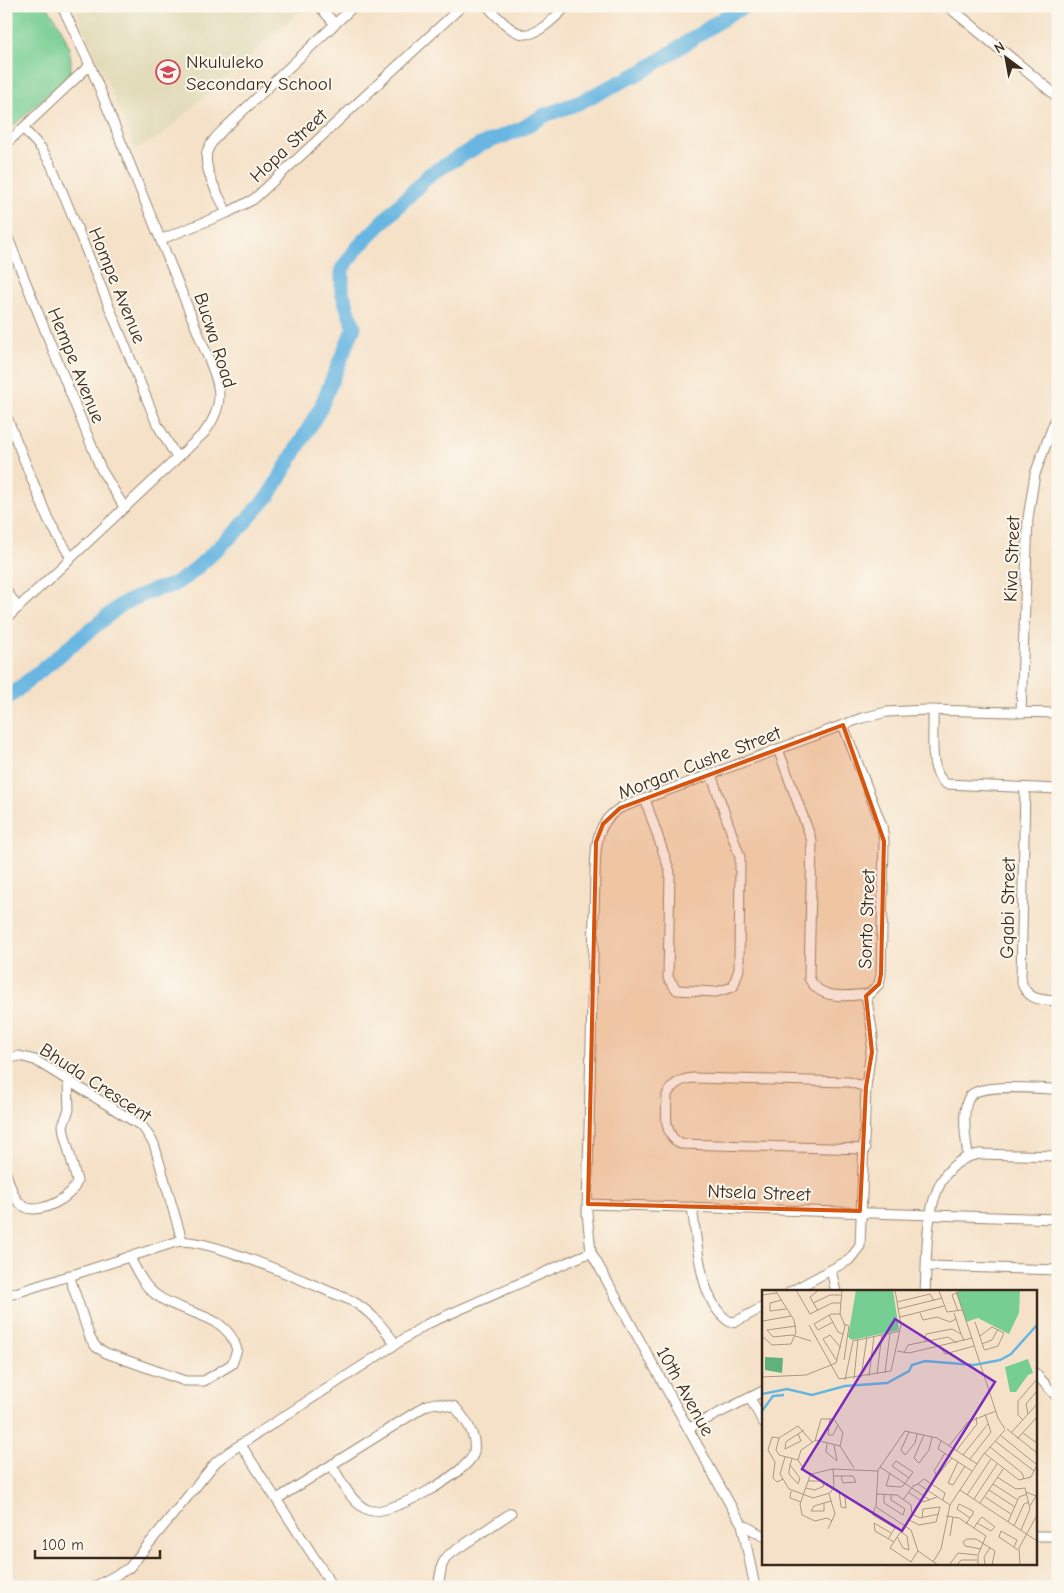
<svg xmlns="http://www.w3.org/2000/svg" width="1064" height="1593" viewBox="0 0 1064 1593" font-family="'Comic Neue',sans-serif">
  <rect width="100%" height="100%" fill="#fbf7ec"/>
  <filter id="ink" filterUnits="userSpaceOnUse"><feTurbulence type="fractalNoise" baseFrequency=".02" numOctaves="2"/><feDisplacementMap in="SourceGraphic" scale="10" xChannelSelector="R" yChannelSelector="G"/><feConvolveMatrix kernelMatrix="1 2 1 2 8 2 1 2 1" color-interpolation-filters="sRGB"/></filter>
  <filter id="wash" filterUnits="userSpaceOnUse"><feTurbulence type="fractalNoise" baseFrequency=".0096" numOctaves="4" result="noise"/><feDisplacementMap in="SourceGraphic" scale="20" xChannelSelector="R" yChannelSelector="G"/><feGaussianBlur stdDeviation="1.12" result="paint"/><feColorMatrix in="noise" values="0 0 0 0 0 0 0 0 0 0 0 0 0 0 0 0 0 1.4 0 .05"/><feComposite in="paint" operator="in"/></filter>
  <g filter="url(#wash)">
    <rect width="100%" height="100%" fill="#f5e1c7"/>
    <!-- built -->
    <path fill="#e2dcba" d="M74,6h231l-145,131 -24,12z"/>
    <!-- green -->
    <path fill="#77ce93" stroke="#597c58" d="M6,6h40c14,15 29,46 24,67l-64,60z"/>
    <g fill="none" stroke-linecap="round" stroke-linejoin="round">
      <!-- river -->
      <path stroke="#67b6e1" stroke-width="15" d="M6,699l116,-95 29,-13 22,-6 17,-11 48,-44 32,-36 50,-85 34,-82 -12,-35v-23l15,-21 73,-74 50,-29 41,-16 24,-14 33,-12 67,-33 88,-58 13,-6"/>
    </g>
  </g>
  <g filter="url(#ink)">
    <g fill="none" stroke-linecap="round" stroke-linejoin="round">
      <!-- minor casing -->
      <g stroke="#988672" stroke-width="11">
        <g id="minor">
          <path d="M319,6l16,18"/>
          <path d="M487,6c36,39 43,36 80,0"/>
          <path d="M23,128l18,20 10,16 106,260 20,34"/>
          <path d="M6,144l84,-79"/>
          <path d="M227,213c-7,-16 -24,-42 -20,-61 3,-10 12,-18 19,-25l128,-121"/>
          <path d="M6,233l95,236 23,38"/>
          <path d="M162,239l65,-26 27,-14 208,-193"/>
          <path d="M6,415l42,104 23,39"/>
          <path d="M6,590l12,18"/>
          <path d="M6,619l198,-186c26,-33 13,-53 -1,-88l-113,-280 -28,-59"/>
          <path d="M935,710l-2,5c1,20 -5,57 13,69l112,5"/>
          <path d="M1021,713l7,-195 7,-44 23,-62"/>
          <path d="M778,749l34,92 -3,137c11,23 38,18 60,16l10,-10 2,-10 3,-133 -2,-15 -39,-101"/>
          <path d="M1025,788l-4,192c5,20 19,20 37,21"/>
          <path d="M645,799l25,73 -2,106 9,12 39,2 17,-5 6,-18 1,-112 -29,-83"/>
          <path d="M866,994l7,42 -7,51"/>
          <path d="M6,1059l13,-3 16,4 108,67 11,17 28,96"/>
          <path d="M968,1156c-2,-15 -8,-50 3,-61 12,-12 69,-6 87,-6"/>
          <path d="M6,1173c4,11 7,28 19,34 14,8 49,-10 52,-26l-13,-48 -1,-8 6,-15 -1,-28"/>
          <path d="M588,1204l470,15"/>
          <path d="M692,1207c5,32 7,97 38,115l7,-1 26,-14"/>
          <path d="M927,1266l131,4"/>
          <path d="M831,1270l5,22"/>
          <path d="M69,1275l21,63 6,9 10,6 79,28h19l28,-17 5,-14c-10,-39 -55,-34 -82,-56 -12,-9 -19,-25 -26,-38"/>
          <path d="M790,1292l59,-32 11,-14 6,-159 -17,-5 -156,-4c-12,1 -21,6 -26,17 0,17 -5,40 14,49l184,5"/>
          <path d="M925,1292c3,-45 -4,-128 54,-138l79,2"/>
          <path d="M6,1296l170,-54c30,-7 140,45 174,58 20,10 32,26 45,43"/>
          <path d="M1035,1373l23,25"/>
          <path d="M750,1398l13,24"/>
          <path d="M689,1428l74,-37"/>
          <path d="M241,1445l84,129 6,13"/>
          <path d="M277,1499l150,-94 9,-2 19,4c10,12 22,27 19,45 -3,20 -87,66 -106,58 -17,-7 -27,-30 -36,-44"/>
          <path d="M742,1524l13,63"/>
          <path d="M763,1536l-21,-12 -10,-16 -141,-256 -4,-39 8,-338c1,-26 -1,-51 25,-67l242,-90 25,-6 39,-2 132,3"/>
          <path d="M1035,1536h23"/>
          <path d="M94,1587l35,-19 87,-106 13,-10 198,-128 164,-72"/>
          <path d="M438,1587l4,-22 5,-9 64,-43"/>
        </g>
      </g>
      <!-- tertiary casing -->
      <g stroke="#988672" stroke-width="12">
        <path id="tertiary" d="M948,6l110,91"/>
      </g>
      <!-- minor -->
      <use href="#minor" stroke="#fff" stroke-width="9"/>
      <!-- tertiary -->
      <use href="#tertiary" stroke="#fff" stroke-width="10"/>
    </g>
  </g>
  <!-- marked area -->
  <path fill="#d7540e" fill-opacity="0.2" stroke="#d7540e" stroke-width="4" stroke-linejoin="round" d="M843,725l41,116 -3,133 -2,10 -13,12 6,56 -6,35 -6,124 -272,-7 8,-362 7,-18 17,-16z"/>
  <!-- icons -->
  <defs>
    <g id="school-ring" transform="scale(1.25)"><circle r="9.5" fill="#fbf7ec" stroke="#d1495b" stroke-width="1.5"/><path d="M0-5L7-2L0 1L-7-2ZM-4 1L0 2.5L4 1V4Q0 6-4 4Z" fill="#d1495b"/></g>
  </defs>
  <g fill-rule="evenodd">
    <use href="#school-ring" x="168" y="72"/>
  </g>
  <g text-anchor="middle" stroke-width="4" stroke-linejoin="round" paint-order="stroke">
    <!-- poi labels -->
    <g font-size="19" fill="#3b2a1e" stroke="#fbf7ec" text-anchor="start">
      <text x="186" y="68">Nkululeko<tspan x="186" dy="22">Secondary School</tspan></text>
    </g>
    <!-- street labels -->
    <g font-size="19" fill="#3b2a1e" stroke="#fbf7ec">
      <text transform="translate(288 145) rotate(-43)" y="7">Hopa Street</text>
      <text transform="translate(118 285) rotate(68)" y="7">Hompe Avenue</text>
      <text transform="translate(216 340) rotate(72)" y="7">Bucwa Road</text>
      <text transform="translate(77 365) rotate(68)" y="7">Hempe Avenue</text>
      <text transform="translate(1011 559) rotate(-88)" y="7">Kiva Street</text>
      <text transform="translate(699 762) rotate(-21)" y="7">Morgan Cushe Street</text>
      <text transform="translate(1007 908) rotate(-89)" y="7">Gqabi Street</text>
      <text transform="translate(866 919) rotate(-88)" y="7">Sonto Street</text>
      <text transform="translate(96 1082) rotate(33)" y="7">Bhuda Crescent</text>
      <text transform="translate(759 1192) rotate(2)" y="7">Ntsela Street</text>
      <text transform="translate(686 1391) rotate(61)" y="7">10th Avenue</text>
    </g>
  </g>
  <!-- overview -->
  <g transform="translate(762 1290)">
    <rect width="275" height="275" fill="#f5e1c7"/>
    <path d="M94,0h37l6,40 -47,10 -4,-3zM201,0h57l-1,23 -10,21 -31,-16 -12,4 -10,-29zM266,69l5,14 -5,2 -12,17h-6l-5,-25z" fill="#77ce93"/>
    <path d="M3,67l18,1 -1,15 -17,-3z" fill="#61b17d"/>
    <path fill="none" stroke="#67b6e1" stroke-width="2.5" d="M0,104l25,-5 25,6 33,-9 42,-3 22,-12 3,-6 13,-4 49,4 26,-5 11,-6 26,-29M0,121l11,-15 11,-1"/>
    <path fill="none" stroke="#ab9883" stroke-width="1" d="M34,0l14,24 22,-11h9M194,0l42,128 7,11M177,1l8,21 15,-2M0,5l15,-2M20,10l-12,3v8l16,-2M135,12l33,-8 4,7M51,13l17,-8h11M136,19l44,-11M56,21l-8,-14 9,-7M196,21l-6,-16 11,-5M158,23l3,7 14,-3 13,5 6,-3 -2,-6M67,25l9,17 5,2M138,27l44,-11M194,29l5,15M1,31l28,-5M71,32l-15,8 -4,-6 17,-10h9M213,32l9,27 1,1 13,-4 6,-13 -12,-6 -12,9M47,35l30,54 52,-8 10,-46 -6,-35M34,36l-29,4 6,7 19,-2 19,6M0,46l10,9 19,-1 5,-12 -2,-12 -19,-30M163,51l1,-7 26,-5 9,5 3,7M220,54l10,-4 6,-11M178,57l5,7 29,-8M135,61l12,2 63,-15M142,63l4,-8 40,-8 9,6M82,70l5,-34 -5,-2M75,71l-14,-22 7,-4 11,13M123,83l5,-40M115,84l5,-40M107,86l5,-40M0,87l44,-2 30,-12 9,-37 -5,-12 2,-24M99,87l6,-40M92,89l4,-40M83,90l8,-39 47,-10M266,124l-2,-10 11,-13M68,128l-2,17h5l5,-10M261,130l-5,-5v-14l19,-22M245,139l30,24M147,142l-8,18 4,5 10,-12 2,-9M249,143l26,-29M261,143l14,10M36,144l3,7 -16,8 1,-7 1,-1 11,-7 6,-4M162,145l-10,23 5,5 10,-13 3,-13M238,145l37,30M17,148l-7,-1 -4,13 7,12 -2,16 4,4 6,-3M255,149l20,-22M53,151l6,-22h13l9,14 -3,13M179,151l-3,8 34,22M233,151l39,30M65,153l-1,9 11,9 -3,-16M187,156l19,-24 28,-11M228,157l32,26 2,6M194,161l21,-27 -1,-7M183,163l-11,18 3,5 15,-18M222,163l35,27 12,-3 6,-12M201,165l25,-31M23,167l-5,17 9,15 24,9 17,-5 4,-6 -1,-18M208,169l21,-27 -6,-18M36,170l-19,-5 -3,-5 3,-12 19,-12 14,16M196,172l-10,21 5,2 12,-19M28,175l10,13 -2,6 -9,-10v-3l1,-6 2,-6M118,177l50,33M92,178l-14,-22 -24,-6 -15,10 -3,10 7,11 7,3 20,-5 46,2M49,183l-11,31 2,11 13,6 12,-3 5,3M128,183l-4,13 15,1 2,-1 2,-3 4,-5 4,-6 -17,-11 -4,5 17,12M72,186h19l3,6 -13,1 -2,-7M235,187l19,12 9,-1M156,194l6,-5 21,14 -2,7M231,194l25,16M44,198l9,2 9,-4 -2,-5h-14M71,198l6,3 6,6 1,11 -5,-1 -2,-16M198,200l77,51M227,200l26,17M29,201l-1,7 11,4M146,202l15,10 14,-5M264,202l10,4 -6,10M114,204l21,1 14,10 1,9 -22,34 21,14 7,-11M122,204v9l19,12 2,-6 -14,-9v-5M205,205l24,-36M223,207l26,17M212,209l23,-35M141,210l10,-14 5,-2 32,21M62,213v8h-13l3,-5 17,-5M218,213l23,-34M113,217l-2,8 22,13 -7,11M150,224l8,4 19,-4M184,226l13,2 27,18 -8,19v10M147,230l10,5 17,-3 4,-15 -17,2 -1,9M246,232l11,-25 8,-3M112,233l1,8 19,11M112,233l17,10M204,234l4,-6 3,-4v-3l-14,-7 -2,5 13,9M252,236l10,-22 5,-2M212,238l3,-5 3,-4 2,-2 13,10 -4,4 -14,-8M66,239l7,-15 -6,-20M259,240l9,-21 -5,-21M188,246l3,-19M135,247l6,11 6,2 -2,-14 -6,-4M252,257l3,-7 -16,-9 -2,6 19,13M219,259l-16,-3 -2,-4 4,-3h9l19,12 -3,14M171,272l8,-13 9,-44 33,-50 22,-25M176,275l-20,-14 -7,-21 -35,-23 2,-37 27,-39 32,7 40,26M187,275l9,-12 19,2M195,275l4,-5h16M223,275l-1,-8 6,-9M258,275l-1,-17 18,-33"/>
    <path fill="#7b2cbf" fill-opacity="0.15" stroke="#7b2cbf" stroke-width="2.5" d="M133,29l100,63 -93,149 -100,-62z"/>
    <rect width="275" height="275" fill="none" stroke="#3b2a1e" stroke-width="2.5"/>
  </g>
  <!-- margin -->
  <rect width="1064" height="1593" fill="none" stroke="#fbf7ec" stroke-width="25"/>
  <!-- north arrow -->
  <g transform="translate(1006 58) rotate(328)" stroke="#fbf7ec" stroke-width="4" paint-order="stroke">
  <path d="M0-4L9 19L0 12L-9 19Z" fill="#3b2a1e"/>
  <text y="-8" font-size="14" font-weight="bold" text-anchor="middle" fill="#3b2a1e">N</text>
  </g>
  <!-- scale -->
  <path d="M35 1550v8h125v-8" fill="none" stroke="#3b2a1e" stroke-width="2.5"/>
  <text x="42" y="1550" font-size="15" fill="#3b2a1e" stroke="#fbf7ec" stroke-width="4" paint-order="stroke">100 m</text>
</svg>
